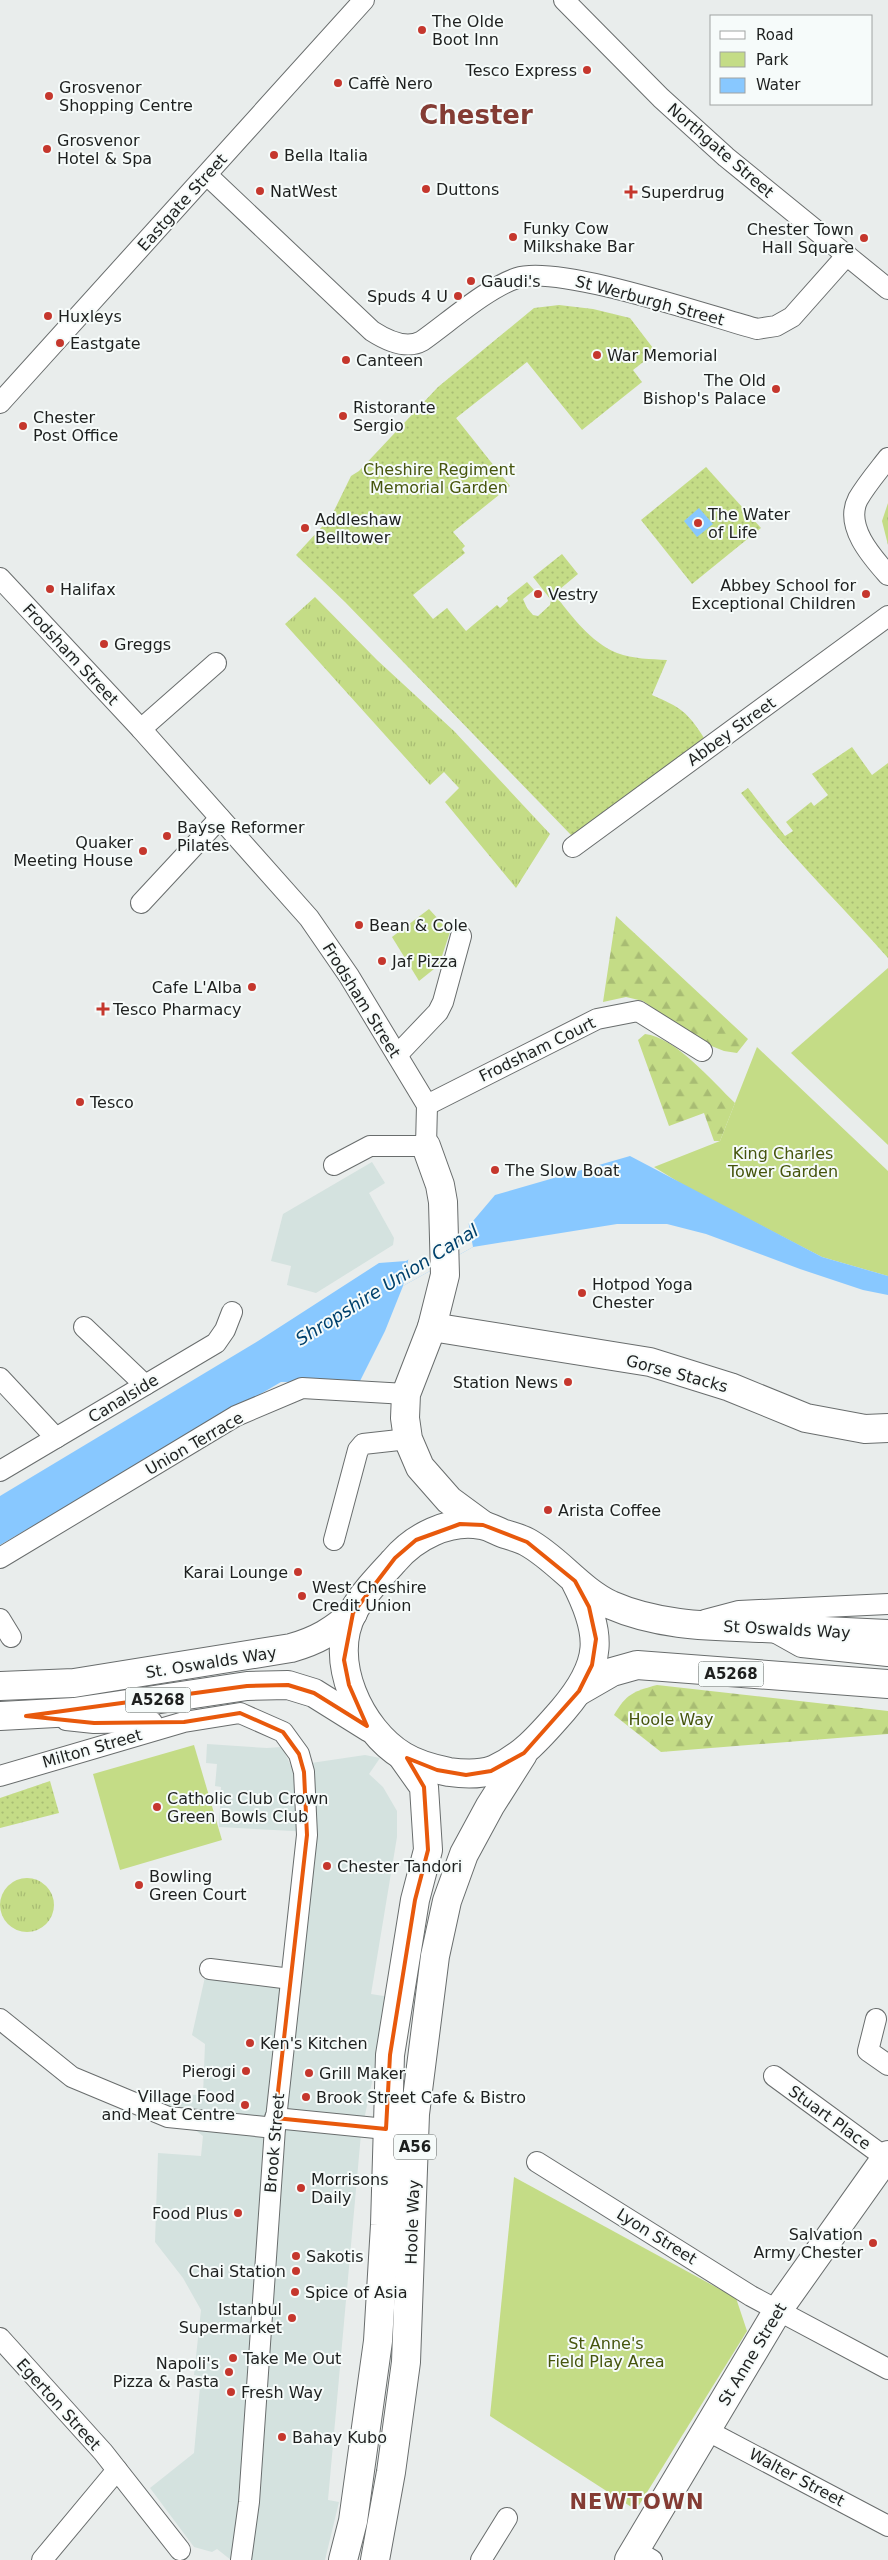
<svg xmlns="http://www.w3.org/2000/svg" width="888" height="2560" viewBox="0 0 888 2560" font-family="'DejaVu Sans',sans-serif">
  <defs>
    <pattern id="grass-tufts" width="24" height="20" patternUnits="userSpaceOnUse" patternTransform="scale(1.25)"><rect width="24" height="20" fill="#c4dc86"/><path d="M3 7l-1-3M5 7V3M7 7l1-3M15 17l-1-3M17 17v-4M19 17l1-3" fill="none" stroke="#a8bc73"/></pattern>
    <pattern id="forest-firs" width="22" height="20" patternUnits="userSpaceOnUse" patternTransform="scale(1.25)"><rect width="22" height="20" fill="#c4dc86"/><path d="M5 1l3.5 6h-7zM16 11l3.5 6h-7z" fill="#a8bc73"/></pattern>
    <pattern id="garden-dots" width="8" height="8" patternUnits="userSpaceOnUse" patternTransform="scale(1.25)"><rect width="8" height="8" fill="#c4dc86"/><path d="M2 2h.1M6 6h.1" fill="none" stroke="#a8bc73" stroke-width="1.8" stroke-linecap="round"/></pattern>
  </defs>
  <rect width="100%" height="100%" fill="#e9edec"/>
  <!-- built -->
  <g fill="#d4e2df">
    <path d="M372,1162l13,21 -16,10 25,45 -1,7 -77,48 -29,-8 4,-19 -20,-5 12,-47z"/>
    <path d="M207,1744l60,4 15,-1 9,19 74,-11 15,3 -11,16 14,13 14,24v26l-26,157 19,3 -29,137 -33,366 11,2 -14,58h-94l-14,-11 -5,3 -18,-5 -44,-59 44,-35 7,-77 -7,-1 7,-65 -18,-32 -28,-36 3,-89 43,3 2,-20 -35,-27 1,-15 34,1 2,-51 -13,-9 13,-58 91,11 16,-156 -93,-5 2,-40 -6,-1 2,-22 -11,-1z"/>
  </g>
  <!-- grass -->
  <g fill="url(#grass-tufts)">
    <path d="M888,503v42l-6,-24z"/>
    <path d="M315,597l62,63 77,71 96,103 -34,54 -71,-86 14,-14 -15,-16 -14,13 -145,-161z"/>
    <circle cx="27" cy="1905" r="27"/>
  </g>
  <!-- forest -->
  <g fill="url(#forest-firs)">
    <path d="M616,916l132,123 -11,14 -13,-2 -25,-10 -56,-40 -17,-4 -23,5z"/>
    <path d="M645,1034c30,3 68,48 90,69l-15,38h-6l-10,-28 -35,13 -31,-86z"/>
    <path d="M657,1685l231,26v23l-227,18 -47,-37c12,-21 20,-24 43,-30z"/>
  </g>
  <!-- park -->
  <g fill="#c4dc86">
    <path d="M429,909l21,23 -11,33 -20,16 -27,-44z"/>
    <path d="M888,968v177l-97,-92z"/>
    <path d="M757,1047l131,124v105l-66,-19 -132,-68 -36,-22 66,-26z"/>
    <path d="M194,1745l28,95 -102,30 -27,-96z"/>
    <path d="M514,2177l222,121 11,33 -111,179 -146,-94z"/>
  </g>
  <!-- garden -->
  <g fill="url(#garden-dots)">
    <path d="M559,305l34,4 37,9 26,34 -23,18 9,12 -60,48 -55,-68 -71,56 54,68 -57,46 12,14 -3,3 3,4 -52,42 20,24 14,-11 19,23 31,-26 3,3 8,-7 -1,-3 20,-16 7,8 -11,9 4,9 6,7 5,1 12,-11 1,-5 -18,-23 29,-23 16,20 -24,20c17,21 36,48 63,59 16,6 34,6 50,7l-15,35c28,12 36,17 52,43l-132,98 -227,-234 -49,-47 35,-38 20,-41 8,-5 79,-84 96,-79z"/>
    <path d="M706,467l55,61 -69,56 -51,-64z"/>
    <path d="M852,747l20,28 16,-12v195c-49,-55 -102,-107 -147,-165l7,-5 37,48 8,-5 -7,-9 25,-20 3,4 14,-11 -16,-21z"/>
    <path d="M50,1781l9,32 -59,15v-30z"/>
  </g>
  <!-- water -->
  <g fill="#88c8ff">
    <path d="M699,508l14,16 -16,13 -13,-16z"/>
    <path d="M630,1156l192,101 66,19v19l-25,-5 -63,-21 -94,-35 -39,-10h-50l-144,23 -70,39 -18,45 -25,50 -79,1 -281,163v-49l258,-155 121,-78 27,-2 67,-40 22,-26z"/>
  </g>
  <!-- pier -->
  <path fill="#e9edec" d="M468,1220l5,27 -70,39 6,-30z"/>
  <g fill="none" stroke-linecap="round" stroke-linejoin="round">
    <!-- street casing -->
    <g stroke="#696d6d" stroke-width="22">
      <g id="street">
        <path d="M564,0l97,98 65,59 162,132"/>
        <path d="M207,175l165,156c14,9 34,19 50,10 27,-19 65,-53 95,-63 41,-14 192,38 240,51l19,-3 16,-9 55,-62"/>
        <path d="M0,403l364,-403"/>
        <path d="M888,458c-10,13 -22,27 -30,41 -14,27 14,58 30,76"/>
        <path d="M0,578l141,151 168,189 40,58 78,129 -1,41h-56l-36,19"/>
        <path d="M141,729l75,-66"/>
        <path d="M573,847l315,-231"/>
        <path d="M141,903l79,-85"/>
        <path d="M397,1055l41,-43 5,-10 18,-66"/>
        <path d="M427,1105l170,-86 41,-8 64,40"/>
        <path d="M84,1327l61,58"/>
        <path d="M0,1378l56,60"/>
        <path d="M0,1471l216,-128 9,-13 7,-18"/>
        <path d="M334,1540l24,-90 5,-6 45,-5"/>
        <path d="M0,1558l236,-142 66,-28 104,6"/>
        <path d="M0,1619l11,18"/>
        <path d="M705,1620l34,-9 149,-7"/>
        <path d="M66,1720l28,3 58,-1"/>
        <path d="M0,1776l184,-54 56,-9 43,19 16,22 5,18 3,63 -32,293 -26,374 -8,58"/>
        <path d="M210,1969l81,10"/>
        <path d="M0,2019l72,58 96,40 107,11"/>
        <path d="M876,2019l-8,32 20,14"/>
        <path d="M774,2076l112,82"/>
        <path d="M275,2118l111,11"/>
        <path d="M537,2162l214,134 137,73"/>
        <path d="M0,2338l103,114 77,98"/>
        <path d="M706,2430l182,96"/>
        <path d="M635,2550l17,10"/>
        <path d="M42,2560l75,-90"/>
        <path d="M481,2560l26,-42"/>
      </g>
    </g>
    <!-- secondary casing -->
    <g stroke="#696d6d" stroke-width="30">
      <g id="secondary">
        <path d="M426,1146l14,39 3,17 2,73 -13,52 -26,67 -1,24 3,21 12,28 29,33 34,25"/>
        <path d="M432,1327l218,35 80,25 76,31 59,11 23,-1"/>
        <path d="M777,1629l25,14 86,9"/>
        <path d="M629,2560l149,-250 110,-155"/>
      </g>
    </g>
    <!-- highway casing -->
    <g stroke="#696d6d" stroke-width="30">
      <g id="highway">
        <path d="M575,1581c28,54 28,82 -12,129 -21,24 -40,47 -70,60 -14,5 -30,4 -44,2 -15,-3 -33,-8 -46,-16 -43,-26 -76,-96 -50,-144 8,-16 28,-37 41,-51 20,-24 55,-42 87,-36 7,1 14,5 21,8 8,3 18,5 25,9 31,17 52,48 84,63 48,21 99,21 151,23 42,2 84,4 126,6"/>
        <path d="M0,1686l74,-3 217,-35c25,-7 43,-17 62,-35"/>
        <path d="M579,1691l33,-19 25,-7 251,19"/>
        <path d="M0,1716l74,-4 173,-26 41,-1 26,8 56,35"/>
        <path d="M343,2560l10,-39 25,-180 7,-116 5,-170 25,-155 13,-50 -4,-63 -22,-31"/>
        <path d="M375,2560l16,-88 15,-110 9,-248 20,-158 12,-55 17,-47 26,-48 33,-52"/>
      </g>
    </g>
    <!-- street -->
    <use href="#street" stroke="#fff" stroke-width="20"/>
    <!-- secondary -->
    <use href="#secondary" stroke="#fff" stroke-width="28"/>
    <!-- highway -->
    <use href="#highway" stroke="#fff" stroke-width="28"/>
  </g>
  <!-- marked area -->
  <path fill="none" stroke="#e8590c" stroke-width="4" stroke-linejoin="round" d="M460,1524l23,1 44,17 48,39 14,26 7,32 -4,26 -13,26 -55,62 -33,18 -25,4 -29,-5 -30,-12 17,29 4,63 -13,50 -25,155 -4,74 -111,-11 32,-283 -3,-63 -5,-18 -16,-22 -43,-19 -56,9 -90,1 -68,-7 221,-30 41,-1 26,8 53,33 -18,-41 -5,-25 9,-47 42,-55 21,-18z"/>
  <!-- markers -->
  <g fill="#c5372d" stroke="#f6fbfa" stroke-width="2">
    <circle cx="422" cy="30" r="5"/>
    <circle cx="587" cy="70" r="5"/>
    <circle cx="338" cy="83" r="5"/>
    <circle cx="49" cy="96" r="5"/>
    <circle cx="47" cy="149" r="5"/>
    <circle cx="274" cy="155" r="5"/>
    <circle cx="426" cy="189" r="5"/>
    <circle cx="260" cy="191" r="5"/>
    <path d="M628.5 184.5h5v5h5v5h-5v5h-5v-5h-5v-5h5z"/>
    <circle cx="513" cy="237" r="5"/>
    <circle cx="864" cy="238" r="5"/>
    <circle cx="471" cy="281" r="5"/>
    <circle cx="458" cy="296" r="5"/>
    <circle cx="48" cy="316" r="5"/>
    <circle cx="60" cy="343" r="5"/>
    <circle cx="597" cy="355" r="5"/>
    <circle cx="346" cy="360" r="5"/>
    <circle cx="776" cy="389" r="5"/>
    <circle cx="343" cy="416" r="5"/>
    <circle cx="23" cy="426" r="5"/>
    <circle cx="698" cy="523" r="5"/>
    <circle cx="305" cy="528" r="5"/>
    <circle cx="50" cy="589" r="5"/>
    <circle cx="538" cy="594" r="5"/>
    <circle cx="866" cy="594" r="5"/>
    <circle cx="104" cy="644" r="5"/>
    <circle cx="167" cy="836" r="5"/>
    <circle cx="143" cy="851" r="5"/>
    <circle cx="359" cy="925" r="5"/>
    <circle cx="382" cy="961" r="5"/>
    <circle cx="252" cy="987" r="5"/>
    <path d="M100.5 1001.5h5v5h5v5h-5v5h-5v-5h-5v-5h5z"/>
    <circle cx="80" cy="1102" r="5"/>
    <circle cx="495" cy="1170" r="5"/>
    <circle cx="582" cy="1293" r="5"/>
    <circle cx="568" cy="1382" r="5"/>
    <circle cx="548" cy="1510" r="5"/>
    <circle cx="298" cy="1572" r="5"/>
    <circle cx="302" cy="1596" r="5"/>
    <circle cx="157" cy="1807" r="5"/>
    <circle cx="327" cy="1866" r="5"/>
    <circle cx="139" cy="1885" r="5"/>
    <circle cx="250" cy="2043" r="5"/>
    <circle cx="246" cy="2071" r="5"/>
    <circle cx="309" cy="2073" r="5"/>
    <circle cx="306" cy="2097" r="5"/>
    <circle cx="245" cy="2105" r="5"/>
    <circle cx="301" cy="2188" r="5"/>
    <circle cx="238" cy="2213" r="5"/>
    <circle cx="873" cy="2243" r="5"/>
    <circle cx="296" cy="2256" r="5"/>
    <circle cx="296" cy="2271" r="5"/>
    <circle cx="295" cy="2292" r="5"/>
    <circle cx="292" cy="2318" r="5"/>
    <circle cx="233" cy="2358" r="5"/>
    <circle cx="229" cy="2372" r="5"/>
    <circle cx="231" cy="2392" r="5"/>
    <circle cx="282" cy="2437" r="5"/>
  </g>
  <g text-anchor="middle" stroke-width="4" stroke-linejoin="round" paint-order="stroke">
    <!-- shield labels -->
    <g fill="#f6fbfa" stroke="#5f6261" stroke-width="1">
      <rect x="698.5" y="1661.5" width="65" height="25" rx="4"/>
      <rect x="125.5" y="1687.5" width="65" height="25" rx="4"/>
      <rect x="394" y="2134.5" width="42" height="25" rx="4"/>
    </g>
    <g font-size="15" font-weight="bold" fill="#1e201f">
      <text x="731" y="1679">A5268</text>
      <text x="158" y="1705">A5268</text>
      <text x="415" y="2152">A56</text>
    </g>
    <!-- poi labels -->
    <g font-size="16" fill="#1e201f" stroke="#f6fbfa" text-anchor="start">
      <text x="432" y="27">The Olde<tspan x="432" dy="18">Boot Inn</tspan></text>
      <text x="577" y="76" text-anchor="end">Tesco Express</text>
      <text x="348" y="89">Caffè Nero</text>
      <text x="59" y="93">Grosvenor<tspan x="59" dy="18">Shopping Centre</tspan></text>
      <text x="57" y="146">Grosvenor<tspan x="57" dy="18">Hotel &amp; Spa</tspan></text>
      <text x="284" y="161">Bella Italia</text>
      <text x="436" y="195">Duttons</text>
      <text x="270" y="197">NatWest</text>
      <text x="641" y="198">Superdrug</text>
      <text x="523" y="234">Funky Cow<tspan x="523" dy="18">Milkshake Bar</tspan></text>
      <text x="854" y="235" text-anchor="end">Chester Town<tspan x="854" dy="18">Hall Square</tspan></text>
      <text x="481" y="287">Gaudi's</text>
      <text x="448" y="302" text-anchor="end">Spuds 4 U</text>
      <text x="58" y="322">Huxleys</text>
      <text x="70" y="349">Eastgate</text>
      <text x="607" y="361">War Memorial</text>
      <text x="356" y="366">Canteen</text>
      <text x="766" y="386" text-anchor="end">The Old<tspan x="766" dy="18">Bishop's Palace</tspan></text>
      <text x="353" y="413">Ristorante<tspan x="353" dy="18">Sergio</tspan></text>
      <text x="33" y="423">Chester<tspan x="33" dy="18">Post Office</tspan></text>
      <text x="708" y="520">The Water<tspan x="708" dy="18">of Life</tspan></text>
      <text x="315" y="525">Addleshaw<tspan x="315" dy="18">Belltower</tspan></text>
      <text x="856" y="591" text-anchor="end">Abbey School for<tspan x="856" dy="18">Exceptional Children</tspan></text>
      <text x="60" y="595">Halifax</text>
      <text x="548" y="600">Vestry</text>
      <text x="114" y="650">Greggs</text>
      <text x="177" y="833">Bayse Reformer<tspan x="177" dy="18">Pilates</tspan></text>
      <text x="133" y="848" text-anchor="end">Quaker<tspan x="133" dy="18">Meeting House</tspan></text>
      <text x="369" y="931">Bean &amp; Cole</text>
      <text x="392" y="967">Jaf Pizza</text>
      <text x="242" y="993" text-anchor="end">Cafe L'Alba</text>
      <text x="113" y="1015">Tesco Pharmacy</text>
      <text x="90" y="1108">Tesco</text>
      <text x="505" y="1176">The Slow Boat</text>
      <text x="592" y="1290">Hotpod Yoga<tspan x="592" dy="18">Chester</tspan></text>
      <text x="558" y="1388" text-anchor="end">Station News</text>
      <text x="558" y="1516">Arista Coffee</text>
      <text x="288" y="1578" text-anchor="end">Karai Lounge</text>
      <text x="312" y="1593">West Cheshire<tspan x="312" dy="18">Credit Union</tspan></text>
      <text x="167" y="1804">Catholic Club Crown<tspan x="167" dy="18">Green Bowls Club</tspan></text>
      <text x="337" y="1872">Chester Tandori</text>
      <text x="149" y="1882">Bowling<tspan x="149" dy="18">Green Court</tspan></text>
      <text x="260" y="2049">Ken's Kitchen</text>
      <text x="236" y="2077" text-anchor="end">Pierogi</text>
      <text x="319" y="2079">Grill Maker</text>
      <text x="235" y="2102" text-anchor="end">Village Food<tspan x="235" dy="18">and Meat Centre</tspan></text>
      <text x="316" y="2103">Brook Street Cafe &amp; Bistro</text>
      <text x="311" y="2185">Morrisons<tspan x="311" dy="18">Daily</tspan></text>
      <text x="228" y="2219" text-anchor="end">Food Plus</text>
      <text x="863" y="2240" text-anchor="end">Salvation<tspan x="863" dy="18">Army Chester</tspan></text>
      <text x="306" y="2262">Sakotis</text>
      <text x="286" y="2277" text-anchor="end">Chai Station</text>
      <text x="305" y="2298">Spice of Asia</text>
      <text x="282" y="2315" text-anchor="end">Istanbul<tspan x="282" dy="18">Supermarket</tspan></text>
      <text x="243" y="2364">Take Me Out</text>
      <text x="219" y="2369" text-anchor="end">Napoli's<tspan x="219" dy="18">Pizza &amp; Pasta</tspan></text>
      <text x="241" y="2398">Fresh Way</text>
      <text x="292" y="2443">Bahay Kubo</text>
    </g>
    <!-- street labels -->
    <g font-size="16" fill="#1e201f" stroke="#f6fbfa">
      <text transform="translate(721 150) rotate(41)" y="6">Northgate Street</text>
      <text transform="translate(182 202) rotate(-48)" y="6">Eastgate Street</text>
      <text transform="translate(650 300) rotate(15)" y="6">St Werburgh Street</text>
      <text transform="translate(71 654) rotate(47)" y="6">Frodsham Street</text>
      <text transform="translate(731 731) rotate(-36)" y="6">Abbey Street</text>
      <text transform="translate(362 1000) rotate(58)" y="6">Frodsham Street</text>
      <text transform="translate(537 1049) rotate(-26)" y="6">Frodsham Court</text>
      <text transform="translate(677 1373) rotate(15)" y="6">Gorse Stacks</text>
      <text transform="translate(123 1398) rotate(-31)" y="6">Canalside</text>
      <text transform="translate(194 1443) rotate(-30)" y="6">Union Terrace</text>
      <text transform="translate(787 1629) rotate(3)" y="6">St Oswalds Way</text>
      <text transform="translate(211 1662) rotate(-9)" y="6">St. Oswalds Way</text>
      <text transform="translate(92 1748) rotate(-16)" y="6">Milton Street</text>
      <text transform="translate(830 2117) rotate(36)" y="6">Stuart Place</text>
      <text transform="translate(274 2143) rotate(-85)" y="6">Brook Street</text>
      <text transform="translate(412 2222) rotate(-88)" y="6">Hoole Way</text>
      <text transform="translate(657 2236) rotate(32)" y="6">Lyon Street</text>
      <text transform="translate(752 2354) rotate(-59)" y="6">St Anne Street</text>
      <text transform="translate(59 2404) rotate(48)" y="6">Egerton Street</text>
      <text transform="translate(797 2477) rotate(28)" y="6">Walter Street</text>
    </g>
    <!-- park labels -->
    <g font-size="16" fill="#46550d" stroke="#f6fbfa">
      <text x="439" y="475">Cheshire Regiment<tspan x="439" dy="18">Memorial Garden</tspan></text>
      <text x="783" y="1159">King Charles<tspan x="783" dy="18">Tower Garden</tspan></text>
      <text x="671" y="1725">Hoole Way</text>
      <text x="606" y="2349">St Anne's<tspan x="606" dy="18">Field Play Area</tspan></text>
    </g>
    <!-- water labels -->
    <g font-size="18" font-style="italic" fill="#00416c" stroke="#f6fbfa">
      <text transform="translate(387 1285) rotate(-32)" y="6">Shropshire Union Canal</text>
    </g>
    <!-- district labels -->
    <g font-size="21" font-weight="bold" letter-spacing="1" fill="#843c34" stroke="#f6fbfa">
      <text x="637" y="2509">NEWTOWN</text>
    </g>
    <!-- town labels -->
    <g font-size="26" font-weight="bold" fill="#843c34" stroke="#f6fbfa">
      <text x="476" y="124">Chester</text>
    </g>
  </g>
  <!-- legend -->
  <rect x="710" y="15" width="162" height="90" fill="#f6fbfa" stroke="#a0a3a2"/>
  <rect x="720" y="31" width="25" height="8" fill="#ffffff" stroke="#a0a3a2"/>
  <text x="756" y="40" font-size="15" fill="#1e201f">Road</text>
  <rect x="720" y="52" width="25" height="15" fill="#c4dc86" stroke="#a0a3a2"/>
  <text x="756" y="65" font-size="15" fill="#1e201f">Park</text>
  <rect x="720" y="78" width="25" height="15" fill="#88c8ff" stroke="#a0a3a2"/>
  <text x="756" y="90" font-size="15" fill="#1e201f">Water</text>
</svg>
